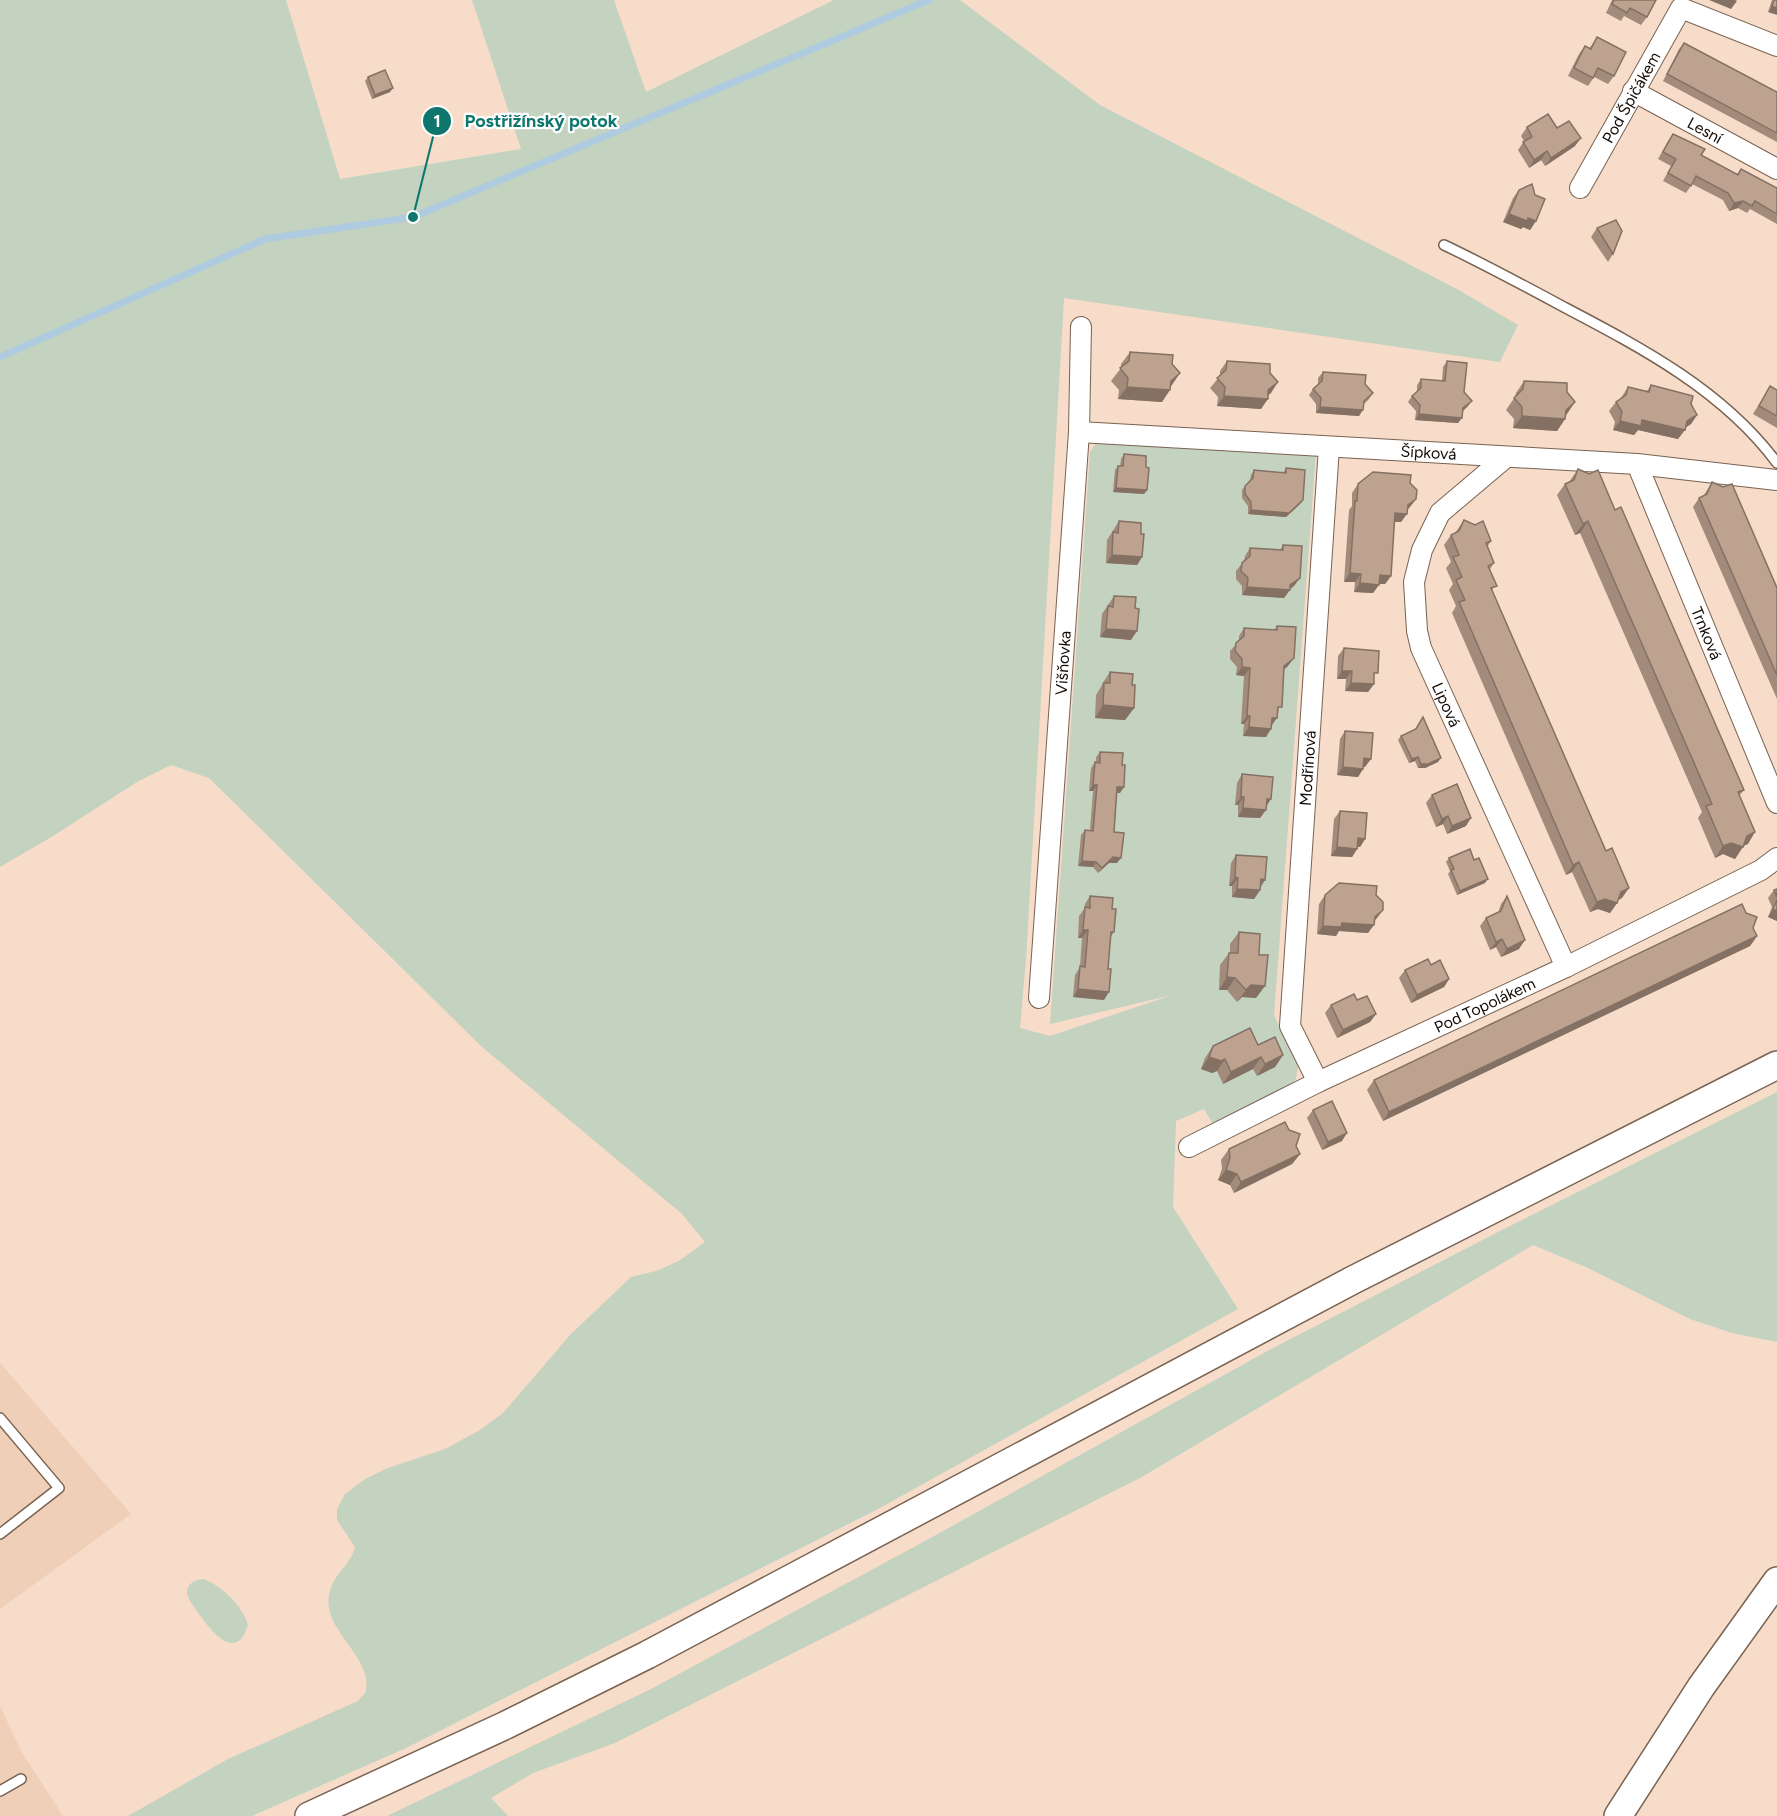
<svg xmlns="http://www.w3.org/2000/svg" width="1777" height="1816" viewBox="0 0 1777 1816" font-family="Figtree,sans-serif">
  <rect width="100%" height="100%" fill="#f6dcc9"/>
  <!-- built -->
  <g fill="#efcfb7">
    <path d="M0,1363l131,151 -131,95z"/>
    <path d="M0,1706l21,45 42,65h-63z"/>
  </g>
  <!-- green -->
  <g fill="#c4d2c0">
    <path d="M0,0h286l54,179 181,-30 -49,-149h142l32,92 188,-92h126l140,105 357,184 61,36 -18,37 -436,-64 -38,662 -6,68 30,8 122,-41 -122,29 40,-572 6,-9 10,-3 210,13 -42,562 24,51 -2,13 -8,9 -75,36 -9,-15 -28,12 -3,86 65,102 -360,200 -472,239 -154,68h-124l100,-57 130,-58 8,-9c0,-4 1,-10 0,-14 -6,-30 -46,-54 -36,-87 4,-17 21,-27 25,-44l-18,-27v-11l8,-15 20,-15 23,-11 57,-19 35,-19 23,-17 68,-79 60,-57 25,-6 23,-10 26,-19 -24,-29 -199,-166 -273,-269 -38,-13 -34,17 -84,54 -53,31z"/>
    <path d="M1777,1092v250l-45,-9 -42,-14 -102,-51 -55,-23 -393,233 -525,265 -82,30 -42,25 17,18h-121l264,-127 274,-148 348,-193 227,-117z"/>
    <path d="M203,1579c18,6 40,27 45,46 -12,38 -36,7 -49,-11 -4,-6 -11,-14 -12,-21 0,-10 8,-13 16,-14z"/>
  </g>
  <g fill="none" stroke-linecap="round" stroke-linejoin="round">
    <!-- stream -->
    <path stroke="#aecbdf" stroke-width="7" d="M0,357l265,-118 148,-22 516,-217"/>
    <!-- lane casing -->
    <g stroke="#796251" stroke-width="12">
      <g id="lane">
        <path d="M1444,245c40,19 79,40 118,61 78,41 161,84 215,157"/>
        <path d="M0,1418l59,70 -59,46"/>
        <path d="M0,1791l21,-12"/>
      </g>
    </g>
    <!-- street casing -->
    <g stroke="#796251" stroke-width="22">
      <g id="street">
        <path id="s1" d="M1633,91l144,78"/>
        <path id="s2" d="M1580,188l101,-180 96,38"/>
        <path id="s3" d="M1079,432l558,32 140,16"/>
        <path id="s4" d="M1505,458l-65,55 -18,37 -8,32 3,49 4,17 145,319"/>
        <path id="s5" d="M1637,464l140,339"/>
        <path id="s6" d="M1039,998l40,-566 2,-105"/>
        <path id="s7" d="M1318,1082l-28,-56 39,-579"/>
        <path id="s8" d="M1189,1147l129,-65 248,-115 195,-97 16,-12"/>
      </g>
    </g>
    <!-- secondary casing -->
    <g stroke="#796251" stroke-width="30">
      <g id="secondary">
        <path d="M309,1816l197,-91 141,-70 704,-374 426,-216"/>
        <path d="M1618,1816l83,-129 76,-106"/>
      </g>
    </g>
    <!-- lane -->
    <use href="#lane" stroke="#fff" stroke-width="9"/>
    <!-- street -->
    <use href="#street" stroke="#fff" stroke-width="20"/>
    <!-- secondary -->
    <use href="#secondary" stroke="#fff" stroke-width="27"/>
  </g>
  <!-- wall -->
  <g fill="#a38b7b">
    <path d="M1612,0h44l-9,17 -6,8 -17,-9 -3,5 -15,-8z"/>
    <path d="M1772,0h5l-9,12z"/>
    <path d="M1597,37l17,39 -6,8 -14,-7 -6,9 -20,-10 11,-22 6,-8 4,3z"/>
    <path d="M1684,43l93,49v50l-114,-61 16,-32z"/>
    <path d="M368,77l22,15 -18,7 -7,-18z"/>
    <path d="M1527,127l30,1 18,18 -30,20 -4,-6 -12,8 -11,-18 6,-9 -3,-5z"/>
    <path d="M1673,134l28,21 36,19 4,-5 36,19v36l-27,-15 -3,4 -9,-5 -9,3 -6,-11 -31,-16 -6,9 -23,-12 8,-15 -13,-7 10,-18z"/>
    <path d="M1519,190l17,31 -6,9 -7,-3 -2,2 -18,-7 10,-24z"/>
    <path d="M1597,228l16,26 -5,8 -17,-25z"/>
    <path d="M1130,352l41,34 -9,16 -44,-3 1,-9 -8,-9 10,-13v-4z"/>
    <path d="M1227,361l43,12 1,20 -3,2 -7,14 -44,-3 1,-9 -8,-9 10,-12v-5z"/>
    <path d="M1447,361l17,31 4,14 -5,5 -5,12 -43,-3 1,-9 -8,-9 4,-6 5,-4v-7l4,-6 21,2 1,-14z"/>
    <path d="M1323,372l42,12 8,9 -4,6 -5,5 -5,12 -43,-3v-9l-7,-9 4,-6 5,-4v-7z"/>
    <path d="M1524,381l43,33 -2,1v4l-8,12 -44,-3 1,-9 -8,-9 9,-13 1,-4z"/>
    <path d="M1651,385l40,19 6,11 -6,9 -6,4 -7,11 -40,-9 -4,5 -21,-5 2,-8 -6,-11 7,-9 5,-4 7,-11 19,4z"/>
    <path d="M1770,386l7,4v38l-24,-14z"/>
    <path d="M1124,454l22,13 1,23 -3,4 -31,-2 2,-22 3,-4h2l1,-7z"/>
    <path d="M1286,468l14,36 -14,13 -38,-3v-8l-6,-8v-8l8,-10 1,-5 3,-5 29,3z"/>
    <path d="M1578,469l37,41 129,280 -5,6 9,48 -5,1 -8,14 -12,-5 -8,4 -17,-40 4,-6 -122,-279 -5,2 -18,-40 8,-11 4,-2z"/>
    <path d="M1712,482l65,106v111l-84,-192 6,-9 5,-3z"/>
    <path d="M1410,483l6,16 -8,10 -7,13h-7l-3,54 -6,8h-6l-6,9 -19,-1 1,-10h-11l5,-72 3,-4v-13l6,-9z"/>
    <path d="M1464,520l27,21 -4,6 7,16 -4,6 3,23 129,306 -4,2 -1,3 -7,10 -12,-4 -8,3 -18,-40 -6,3 -114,-262 4,-7 -7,-16 4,-6 -7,-16 5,-6 -7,-17 7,-10 4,-2z"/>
    <path d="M1119,521l22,13 1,23 -5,8 -31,-2 1,-23z"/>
    <path d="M1283,545l11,41 -4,3 -6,9 -42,-3v-9l-6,-7v-8l8,-10 1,-5 5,-8 30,2z"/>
    <path d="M1114,596l17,44 -31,-3 2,-23z"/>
    <path d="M1277,626l11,40 -4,3 -6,45 -12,23 -23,-1 1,-12h-3l3,-48 -8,-1 1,-8 -7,-8v-8l9,-10v-5l5,-8 30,2z"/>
    <path d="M1344,648l30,30v6l-6,8 -23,-1 1,-12h-9l1,-23z"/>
    <path d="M1110,672l22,13 2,23 -9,12 -30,-2 1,-23 5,-8 1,-3z"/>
    <path d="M1423,717l15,45 -13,6h-7l-3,-7 -6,2 -11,-23 3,-4 14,-7z"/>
    <path d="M1345,731l20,36h-2v2l-5,8 -21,-2 3,-36z"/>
    <path d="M1100,752l20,41h-3l-3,39 3,31h-8l-11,10 -5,-6 -15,-1 3,-31 4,-5h5l3,-39h-4l2,-23 4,-6 1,1v-6z"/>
    <path d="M1242,774l24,33 -6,11 -22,-1v-12h-3l2,-22z"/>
    <path d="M1432,795l34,31 -19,8 -4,-10 -7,3 -10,-24z"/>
    <path d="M1340,811l25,28 -5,8h-2l-1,2 -5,8 -21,-1 3,-37z"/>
    <path d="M1236,855l24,35 -6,9 -22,-2v-11h-3l2,-23z"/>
    <path d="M1449,858l25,2 11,23 -28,12 -9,-21 2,-3 -4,-9z"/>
    <path d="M1777,889v32l-9,-4 4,-10 -4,-9 6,-8z"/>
    <path d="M1325,895h51l1,23 -3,2 -6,13 -29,-2 -3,5 -19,-2 2,-30z"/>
    <path d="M1090,896l22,13 2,23 -4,6 -6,62 -31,-3 2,-22 5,-8 2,-29h-4l1,-22 6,-8v-4z"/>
    <path d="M1507,896l12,53 -18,8 -5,-10 -6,3 -10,-24 6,-8 12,-5 3,-9z"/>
    <path d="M1753,928l4,8 -7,10 -367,175 -16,-31 7,-10z"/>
    <path d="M1239,932l17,66 -14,-1 -5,5 -10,-12h-8l1,-25 9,-12h1v-9z"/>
    <path d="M1431,965l18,14 -5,8 -33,16 -12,-25 6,-8z"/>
    <path d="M1357,1000l19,14 -6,8 -33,16 -12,-25 6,-8z"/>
    <path d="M1258,1045l25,10 -8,12 -18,9 -4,-7 -30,15 -6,-13 -5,2 -11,-4 4,-11 8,-12z"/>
    <path d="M1313,1110l29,31 -20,9 -15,-32z"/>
    <path d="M1296,1146l4,8 -8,10 -58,29 -4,-8 -12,-5 4,-11 -1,-9 8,-11z"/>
  </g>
  <!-- shaded-wall -->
  <g fill="#847164">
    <path d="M1709,0h26l2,1 -6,8z"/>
    <path d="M1772,6l5,2v7l-9,-3z"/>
    <path d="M393,88l-3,4 -18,7 3,-4z"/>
    <path d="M1581,138l-6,8 -30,20 6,-8z"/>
    <path d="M1547,151l-6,9 -12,8 5,-8z"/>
    <path d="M1743,201l-5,7 -9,3 5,-8z"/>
    <path d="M1509,214l19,4 8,3 -6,9 -7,-3 -2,2 -18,-7z"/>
    <path d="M1180,373l-8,12 -5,5h3l-8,12 -44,-3 9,-12 44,-6z"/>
    <path d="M1278,382l-7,11 -8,6h5l-7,10 -44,-3 7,-10 44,-6z"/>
    <path d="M1472,401l-4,5 -9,8 4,-6z"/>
    <path d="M1575,402l-8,12 -6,5h4l-8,12 -44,-3 9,-12 44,-6z"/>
    <path d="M1320,407l43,3 -4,6 -43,-3z"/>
    <path d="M1419,414l43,4 -4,5 -43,-3z"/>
    <path d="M1697,415l-6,9 -8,5 2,1 -7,9 -40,-9 -4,5 -21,-5 7,-9 22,-1 45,1z"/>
    <path d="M1116,488l31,2 -3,4 -31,-2z"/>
    <path d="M1416,499l-6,8 -7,6 4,1 -6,8 -12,-1 6,-8 13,-8z"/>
    <path d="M1303,500l-3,4 -14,13 -38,-3 3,-4z"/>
    <path d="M1588,521l-8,12 -5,2 8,-11z"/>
    <path d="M1112,555l30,2 -5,8 -31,-2z"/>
    <path d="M1350,573l11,1 -6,8h-11z"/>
    <path d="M1380,575l11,1 -6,8h-11z"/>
    <path d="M1300,578l-6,8 -5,4h1l-6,8 -42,-3 5,-8 43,-2z"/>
    <path d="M1360,583l19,2 -6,8 -19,-1z"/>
    <path d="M1106,629l31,2 -6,9 -31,-3z"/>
    <path d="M1294,658l-6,8 -9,8 5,-8z"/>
    <path d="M1242,667l8,1 -6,8 -8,-1z"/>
    <path d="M1342,671h10l-6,8h-9z"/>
    <path d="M1351,683l23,1 -6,8 -23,-1z"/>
    <path d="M1103,705l31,3 -9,12 -30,-2z"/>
    <path d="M1247,716h3l-6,8h-3z"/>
    <path d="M1272,718h5l-6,8z"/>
    <path d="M1249,727l22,2 -5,8 -23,-1z"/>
    <path d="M1418,757l-3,4 -6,2 3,-4z"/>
    <path d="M1364,758l7,1 -6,8 -7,-1z"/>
    <path d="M1441,758l-3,4 -13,6h-7l3,-4z"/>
    <path d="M1343,767l20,2 -5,8 -21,-2z"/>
    <path d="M1093,785h4l-4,6h-4z"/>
    <path d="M1117,787h7l-4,6h-7z"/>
    <path d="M1241,797h3l-6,8h-3z"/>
    <path d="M1267,799h4l-5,8z"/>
    <path d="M1243,808l23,2 -6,8 -22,-1z"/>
    <path d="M1448,816l-5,8 -7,3 6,-8z"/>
    <path d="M1471,818l-5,8 -19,8 5,-8z"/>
    <path d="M1755,832l-7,12 -7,3h2l-8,12 -12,-5 -8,4 8,-12z"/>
    <path d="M1358,838l7,1 -5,8h-7z"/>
    <path d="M1337,847l20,2 -5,8 -21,-1z"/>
    <path d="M1113,857l8,1 -4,5h-8l-11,10 4,-5z"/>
    <path d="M1082,861l14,1 -3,5 -15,-1z"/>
    <path d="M1579,862l-7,10 -6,3 7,-10z"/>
    <path d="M1235,877l3,1 -6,8h-3z"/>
    <path d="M1261,879l4,1 -5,8z"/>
    <path d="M1488,879l-3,4 -28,12 3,-4z"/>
    <path d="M1629,888l-7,10 -8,4 7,-10z"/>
    <path d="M1237,889l23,1 -6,9 -22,-2z"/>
    <path d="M1605,899l12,4 -7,10 -12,-4 -8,3 7,-10z"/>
    <path d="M1773,909l4,2v10l-9,-4z"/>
    <path d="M1383,910l-6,8 -8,7h5l-6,8 -29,-2 -3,5 -19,-2 6,-8 52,-9z"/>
    <path d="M1083,930h5l-6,8h-4z"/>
    <path d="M1757,936l-7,10 -367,175 6,-9z"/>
    <path d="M1502,939l-6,8 -6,3 6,-8z"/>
    <path d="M1525,940l-6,9 -18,8 6,-8z"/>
    <path d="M1227,977l8,1 -8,12h-8z"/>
    <path d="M1449,979l-5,8 -33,16 6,-8z"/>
    <path d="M1251,985l14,1 -9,12 -14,-1 -5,5 9,-12z"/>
    <path d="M1078,989l31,3 -5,8 -31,-3z"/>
    <path d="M1376,1014l-6,8 -33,16 6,-8z"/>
    <path d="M1283,1055l-8,12 -18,9 8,-12z"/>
    <path d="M1209,1057l16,2 -8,12 -5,2 -11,-4z"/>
    <path d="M1261,1057l-8,12 -30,15 8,-12z"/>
    <path d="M1347,1133l-5,8 -20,9 6,-8z"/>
    <path d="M1300,1154l-8,10 -58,29 7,-11z"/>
    <path d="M1226,1170l11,4 -7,11 -12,-5z"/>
  </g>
  <!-- building -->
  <g fill="#bda28f" stroke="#847164" stroke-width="1.5">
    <path d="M1614,0h42l-9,17 -17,-9 -3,5 -15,-9z"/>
    <path d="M1774,0h3v8l-5,-2z"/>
    <path d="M1597,37l29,15 -12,24 -16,-8 -5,10 -19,-10 11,-22 6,3z"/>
    <path d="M1684,43l93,49v41l-110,-59z"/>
    <path d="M385,70l8,18 -18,7 -7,-18z"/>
    <path d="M1548,114l9,14 12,-7 12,17 -30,20 -4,-7 -13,9 -11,-18 9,-5 -5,-10z"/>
    <path d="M1673,134l32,15 -4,6 37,20 3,-6 36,19v26l-22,-13 -3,5 -9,-5 -9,2 -6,-10 -32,-17 -5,10 -23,-13 8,-14 -13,-7z"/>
    <path d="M1532,184l3,11 10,4 -9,22 -8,-3 -1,3 -18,-7 10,-24z"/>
    <path d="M1616,220l6,11 -9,23 -16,-26z"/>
    <path d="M1130,352l43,3 -1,9 8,9 -9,8 -1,9 -43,-3 1,-9 -8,-10 9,-7z"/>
    <path d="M1227,361l43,3v9l8,9 -10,8v9l-44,-3 1,-9 -8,-9 9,-8z"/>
    <path d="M1447,361l20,2 -3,29 8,9 -9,7 -1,10 -43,-4 1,-9 -8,-9 9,-8v-9l24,2z"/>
    <path d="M1323,372l43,3 -1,9 8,9 -9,8 -1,9 -43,-3 1,-9 -8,-9 9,-8z"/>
    <path d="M1524,381l43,2v9l8,10 -9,8 -1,9 -43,-3v-9l-8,-9 9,-9z"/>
    <path d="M1651,385l42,11 -2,8 6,11 -10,6 -2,9 -43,-10 -1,6 -21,-5 2,-9 -6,-10 10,-7 2,-8 21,5z"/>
    <path d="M1770,386l7,4v26l-18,-10z"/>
    <path d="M1124,454l22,2v11l3,1 -2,22 -31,-2 2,-22h5z"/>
    <path d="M1286,468l19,2 -2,30 -14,13 -38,-3v-8l-6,-8v-8l8,-8 1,-8 32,3z"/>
    <path d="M1578,469l11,5 9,-4 17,40 6,-3 26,60 97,223 -6,2 17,40 -8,4 -4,11 -12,-4 -8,3 -17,-40 6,-2 -124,-283 -5,3 -18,-40 9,-4z"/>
    <path d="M1373,472l38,3 -1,8 7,7 -1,9 -8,6 -1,9 -12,-1 -4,63 -11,-1 -1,10 -19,-2 1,-9 -11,-1 5,-72h2l1,-17z"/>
    <path d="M1712,482l11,5 9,-3 45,104v87l-78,-177 8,-4z"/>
    <path d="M1464,520l11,5 8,-4 8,20 -5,2 8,20 -6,3 9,20 -6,2 115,263 6,-3 17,40 -8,4 -4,11 -12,-4 -8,3 -18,-40 -6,3 -114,-263 6,-2 -9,-20 6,-3 -9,-20 6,-2 -8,-20 8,-4z"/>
    <path d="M1119,521l22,2v11h3l-2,23 -30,-2 1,-23 5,1z"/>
    <path d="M1283,545l19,1 -2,32 -10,7v5l-43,-3 1,-9 -7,-7 1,-8 8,-7v-8l33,2z"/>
    <path d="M1114,596l22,1 -1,11 4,1 -2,22 -31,-2 2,-23 5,1z"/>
    <path d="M1277,626l19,1 -2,31 -10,8 -2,41h-4l-1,11h-5l-1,11 -22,-2 1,-11h-3l3,-48 -8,-1v-8l-7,-8 1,-8 8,-7v-8l33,2z"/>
    <path d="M1344,648l35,3 -1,22h-4v11l-23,-1 1,-12h-10z"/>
    <path d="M1110,672l23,2 -1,11h3l-1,23 -31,-3 1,-22h6z"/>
    <path d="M1423,717l18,41 -13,6h-7l-3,-7 -6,2 -11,-23 15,-7z"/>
    <path d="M1345,731l28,2 -2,26 -7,-1 -1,11 -20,-2z"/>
    <path d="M1100,752l23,1 -1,12h3l-1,22h-7l-3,45 10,1 -3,25 -8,-1 -11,11 -6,-6 -14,-1 3,-31 8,1 4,-46h-4l2,-23 5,1z"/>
    <path d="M1242,774l31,3 -2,22h-4l-1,11 -23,-2 1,-11h-3z"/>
    <path d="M1457,784l14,34 -19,8 -4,-10 -6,3 -10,-24z"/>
    <path d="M1340,811l27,2 -2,26 -7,-1 -1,11 -20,-2z"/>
    <path d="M1470,849l4,11 5,-2 9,21 -28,12 -9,-21 3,-1 -5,-11z"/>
    <path d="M1236,855l31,2 -2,23 -4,-1 -1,11 -23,-1 1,-11 -3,-1z"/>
    <path d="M1339,883l38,3 -1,9 7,7v8l-8,7 -1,8 -32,-2 -1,4 -18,-1 2,-31z"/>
    <path d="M1777,889v8l-3,-7z"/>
    <path d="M1090,896l23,2 -1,11h4l-2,23h-3l-3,37h3l-2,23 -31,-3 2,-23 5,1 3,-37h-5l2,-23 5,1z"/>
    <path d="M1507,896l18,44 -18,9 -5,-10 -6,3 -10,-24 15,-7z"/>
    <path d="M1777,900v11l-4,-2z"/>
    <path d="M1742,904l4,9 11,4 -4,11 4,8 -368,176 -15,-32z"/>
    <path d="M1239,932l21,2 -1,21h9l-3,31 -14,-1 -5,5 -11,-12 -8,-1 2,-24h9z"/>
    <path d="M1428,959l3,6 9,-5 9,19 -32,16 -12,-25z"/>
    <path d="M1354,994l3,6 10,-4 9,18 -33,16 -12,-25z"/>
    <path d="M1250,1028l8,17 17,-8 8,18 -18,9 -4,-7 -30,15 -6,-13 -4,2 -12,-4 4,-11z"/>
    <path d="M1332,1101l15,32 -19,9 -15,-32z"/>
    <path d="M1285,1122l4,8 11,4 -4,12 4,8 -59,28 -4,-8 -11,-4 4,-12 -1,-9z"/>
  </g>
  <g text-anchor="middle" stroke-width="4.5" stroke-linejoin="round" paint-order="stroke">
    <!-- street labels -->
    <g font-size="16" fill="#120a05" stroke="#fff">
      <text dy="6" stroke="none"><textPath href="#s2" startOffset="104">Pod Špičákem</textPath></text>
      <text dy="6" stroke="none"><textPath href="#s1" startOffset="82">Lesní</textPath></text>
      <text dy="6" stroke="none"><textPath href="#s3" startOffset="350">Šípková</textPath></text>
      <text dy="6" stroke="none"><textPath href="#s5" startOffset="183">Trnková</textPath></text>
      <text dy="6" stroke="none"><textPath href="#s6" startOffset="336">Višňovka</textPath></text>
      <text dy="6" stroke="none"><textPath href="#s4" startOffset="288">Lipová</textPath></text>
      <text dy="6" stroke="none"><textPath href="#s7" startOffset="321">Modřínová</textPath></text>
      <text dy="6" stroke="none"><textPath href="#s8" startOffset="328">Pod Topolákem</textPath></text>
    </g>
  </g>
  <!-- callouts -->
  <path fill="none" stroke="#0f766e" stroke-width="2" d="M413 217L437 121"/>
  <g fill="#0f766e" stroke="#fff" stroke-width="2">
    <circle cx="413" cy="217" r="6"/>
    <circle cx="437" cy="121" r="15"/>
  </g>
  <g font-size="18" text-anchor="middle" font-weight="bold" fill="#fff">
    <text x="437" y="127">1</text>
  </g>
  <g font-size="18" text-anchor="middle" font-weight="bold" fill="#0f766e" stroke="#fff" stroke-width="4.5" stroke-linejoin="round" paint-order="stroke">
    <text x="541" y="127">Postřižínský potok</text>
  </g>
</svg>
